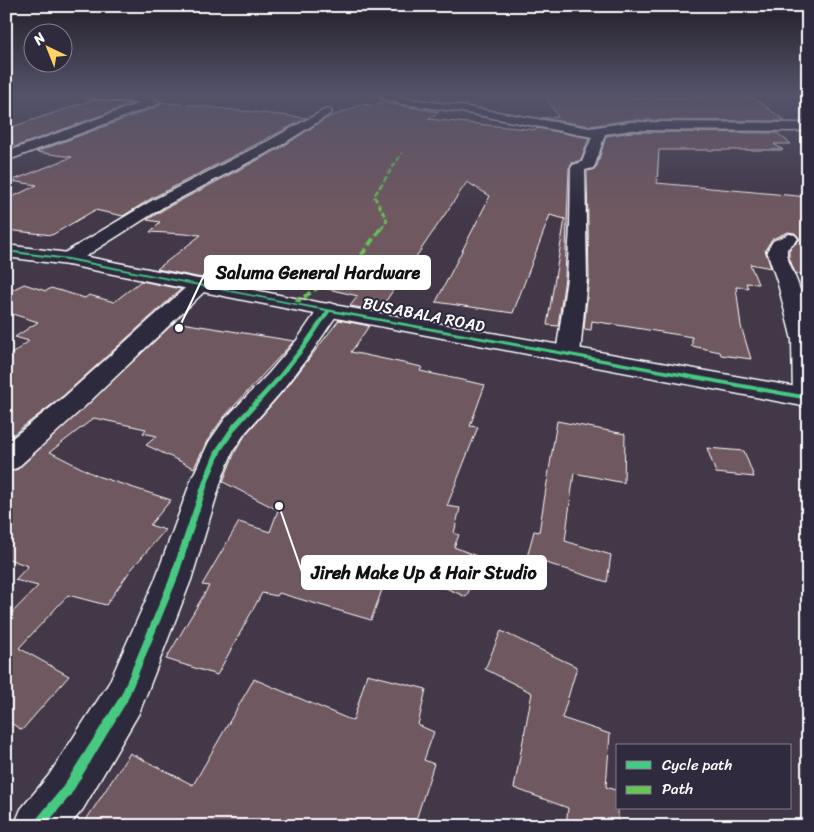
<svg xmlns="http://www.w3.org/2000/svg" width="814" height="832" viewBox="0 0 814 832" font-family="Sriracha,sans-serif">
  <rect width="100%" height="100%" fill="#423848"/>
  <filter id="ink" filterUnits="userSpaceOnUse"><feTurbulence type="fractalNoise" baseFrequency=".02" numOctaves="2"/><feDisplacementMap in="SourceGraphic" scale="10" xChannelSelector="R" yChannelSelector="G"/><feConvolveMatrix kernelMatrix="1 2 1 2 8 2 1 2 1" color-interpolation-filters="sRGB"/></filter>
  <g filter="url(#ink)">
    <!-- building -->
    <g fill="#705960" stroke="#fff">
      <path d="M545,94h77l5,4 126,-1 32,24 -155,-1 -40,6 -49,-8 17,-1z"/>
      <path d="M92,100l40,4 -120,44 -6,-1v-18z"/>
      <path d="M161,102l146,16 -155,80 -29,18 -28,-6 -43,25 -46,-5v-30l31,-15 -26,-4 61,-24 -36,-5 123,-46z"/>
      <path d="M381,102l58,10 -11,7 108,11 1,-2 52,10 -8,22 -9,3 -3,5 -4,110 -7,48 -11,-1 18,-106 -15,-4 -37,98 -77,-11 54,-106 -23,-14 -88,129 -29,-5 8,-10 -124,-29v4l-21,-4 -11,11 -45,-9 44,-34 -51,-3 10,-10 -13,-2 19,-12 113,-59 46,-30 38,-15 10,2z"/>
      <path d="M632,132l145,1 14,11h-17l9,6h-124l-2,33 151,14v78l-13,-2 -6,-16v-7l11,-11 -5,-6 -7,-1 -16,7 -7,11 6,18 -21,-4 8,20 -12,-1 2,5 -12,-1 5,39 10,33 -30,-4 -1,-3 -28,-6v-9l-100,-16 -1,9 -7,-1 5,-51 -2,-107 6,-1 4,-4 9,-30z"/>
      <path d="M141,281l40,8 -118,107 -57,44v-82l23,-17 -14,-4 23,-15 -32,-10v-19l18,-9 22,7 5,-3 34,10 4,-3 25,7z"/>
      <path d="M339,320l30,6 -18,26 71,15 -2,4 65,14 -15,41 8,1 -31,79 13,2 -6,25 5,2 -5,12 30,12 -18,38 -29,-13v2l-47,-18 -19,52 -92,-27 -2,3 -15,-3 -45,82 -51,-16 43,-73 -7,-1 37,-63 31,10 8,-22 -55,-28 1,-3 11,-27 11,-18 42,-48z"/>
      <path d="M175,322l119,19 -71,77 -16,23 -13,27 -48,-23 11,-9 -14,-3 3,-4 -52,-11 -44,34 47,24 74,24 -21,25 15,5 -35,41 -24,34 -38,-10 -49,53 50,28 -47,54 -16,-10v-101l32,-33 -23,-6 13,-14 -22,-8v-85l12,-4z"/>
      <path d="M557,421l68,13 -1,49 -50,-10 -9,68 46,14 -4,27 -80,-25 7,-26 5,1z"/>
      <path d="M707,448l37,3 10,26 -38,-4z"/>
      <path d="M501,631l76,36 -15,51 48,16 -4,53 12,4v35h-52l2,-18 -54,-20 18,-95 -47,-24z"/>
      <path d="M367,674l59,15 -8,36 16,7 -10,28 10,4 -20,62h-332l48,-73 63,32 61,-106 99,42z"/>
    </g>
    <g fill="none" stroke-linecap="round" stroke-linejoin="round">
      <!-- minor casing -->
      <g stroke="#fff" stroke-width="3">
        <g id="minor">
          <path d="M80,94c16,0 69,-2 79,8l-1,2 -152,57v-9l134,-49 -55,-6z"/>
          <path d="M381,94h12l10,4 59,8 128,22 40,-6 178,1v8l-176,-1 -27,4 -10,31 -2,3 -8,2 2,108 -7,76 -3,5 -9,2 -9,-2 -3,-5 11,-76 3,-52 1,-58 2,-3 9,-3 10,-25 -130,-25 -60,-8 -21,-6z"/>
          <path d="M326,109l4,1 2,2 -2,2 -52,33 -113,59 -90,57 -7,2 -7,-2 -3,-4 3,-4 92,-55 115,-59z"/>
          <path d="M789,234l6,1 3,4 -11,10v8l11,27 10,30v91l-11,-2 -4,-6 -1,-57 -14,-56 -11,-33 6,-10z"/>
          <path d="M200,279l7,2 3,4 -3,4 -125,120 -65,59 -11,3v-28l58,-46 129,-116z"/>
          <path d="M329,303l8,2 3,5 -27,40 -26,35 -42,48 -12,18 -11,27 -31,102 -52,133 -56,96 -14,17h-55l7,-17 28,-34 60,-92 46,-103 37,-102 17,-36 16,-23 44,-46 28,-33 24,-35z"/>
        </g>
      </g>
      <!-- tertiary casing -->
      <g stroke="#fff" stroke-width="3">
        <path id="tertiary" d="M6,245l62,8 226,45 514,91v18l-514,-97 -226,-45 -62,-8z"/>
      </g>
      <!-- minor -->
      <use href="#minor" fill="#2f2a3d" fill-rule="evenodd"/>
      <!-- tertiary -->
      <use href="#tertiary" fill="#2f2a3d" fill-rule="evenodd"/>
      <!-- quiet-far2 -->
      <path stroke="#66c356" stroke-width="2" stroke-dasharray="4.5 2" stroke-linecap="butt" d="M154,102l20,-8"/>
      <!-- quiet-far1 -->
      <path stroke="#66c356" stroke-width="2.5" stroke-dasharray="5.5 2.5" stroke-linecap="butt" d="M381,229l6,-9 -13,-24 28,-43"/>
      <!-- quiet -->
      <path stroke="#66c356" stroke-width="4" stroke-dasharray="8 4" stroke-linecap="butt" d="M294,304l64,-44 23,-32"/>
      <!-- cycleway casing -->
      <g stroke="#2f2a3d" stroke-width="3">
        <path id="cycleway" d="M6,250l62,8 226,45 514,93v4l-478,-88 -23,34 -27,34 -43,48 -15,22 -12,28 -33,102 -50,121 -57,95 -25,30h-12l1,-4 28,-34 59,-93 48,-115 35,-102 12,-29 17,-25 43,-46 27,-34 23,-33 -258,-51 -62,-8z"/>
      </g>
      <!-- cycleway -->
      <use href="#cycleway" fill="#46c982" fill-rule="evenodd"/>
    </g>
  </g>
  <!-- sky -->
  <linearGradient id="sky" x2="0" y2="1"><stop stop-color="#241f28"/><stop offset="0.45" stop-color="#54536a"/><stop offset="1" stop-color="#54536a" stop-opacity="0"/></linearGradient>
  <rect width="814" height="210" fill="url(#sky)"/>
  <g text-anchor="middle" stroke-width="4" stroke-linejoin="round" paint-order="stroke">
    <!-- street labels -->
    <g font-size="16" fill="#fff" stroke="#2f2a3d">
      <text transform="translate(424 314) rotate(11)" y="6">BUSABALA ROAD</text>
    </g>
  </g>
  <!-- callouts -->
  <path fill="none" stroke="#fff" stroke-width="2" d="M179 328L205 273M279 506L302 572"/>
  <g fill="#fff" stroke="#2f2a3d" stroke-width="2">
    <circle cx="179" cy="328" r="5"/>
    <circle cx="279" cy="506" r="5"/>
  </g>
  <g fill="#fff" stroke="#fff" stroke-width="2">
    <rect x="205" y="256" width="225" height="33" rx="5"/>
    <rect x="302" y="556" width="244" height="33" rx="5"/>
  </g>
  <g font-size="18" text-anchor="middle" font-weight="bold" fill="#111">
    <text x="318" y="279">Saluma General Hardware</text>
    <text x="424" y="579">Jireh Make Up &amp; Hair Studio</text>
  </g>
  <!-- margin -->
  <rect width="814" height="832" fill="none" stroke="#2f2a3d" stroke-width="25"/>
  <rect x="12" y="12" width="789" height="807" fill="none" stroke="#fff" stroke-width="2" filter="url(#ink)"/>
  <!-- legend -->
  <rect x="616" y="744" width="175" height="65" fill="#2f2a3d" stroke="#827f8b"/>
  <rect x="626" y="761" width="25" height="8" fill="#46c982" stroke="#827f8b"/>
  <text x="662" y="770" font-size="15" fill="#ffffff">Cycle path</text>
  <rect x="626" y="786" width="25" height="8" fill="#66c356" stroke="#827f8b"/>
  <text x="662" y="794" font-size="15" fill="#ffffff">Path</text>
  <!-- north arrow -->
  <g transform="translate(48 48) rotate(317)"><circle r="24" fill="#2f2a3d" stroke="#827f8b"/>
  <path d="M0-4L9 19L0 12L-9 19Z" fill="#ffd166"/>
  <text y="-8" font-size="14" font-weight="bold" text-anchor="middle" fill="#ffffff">N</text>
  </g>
</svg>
